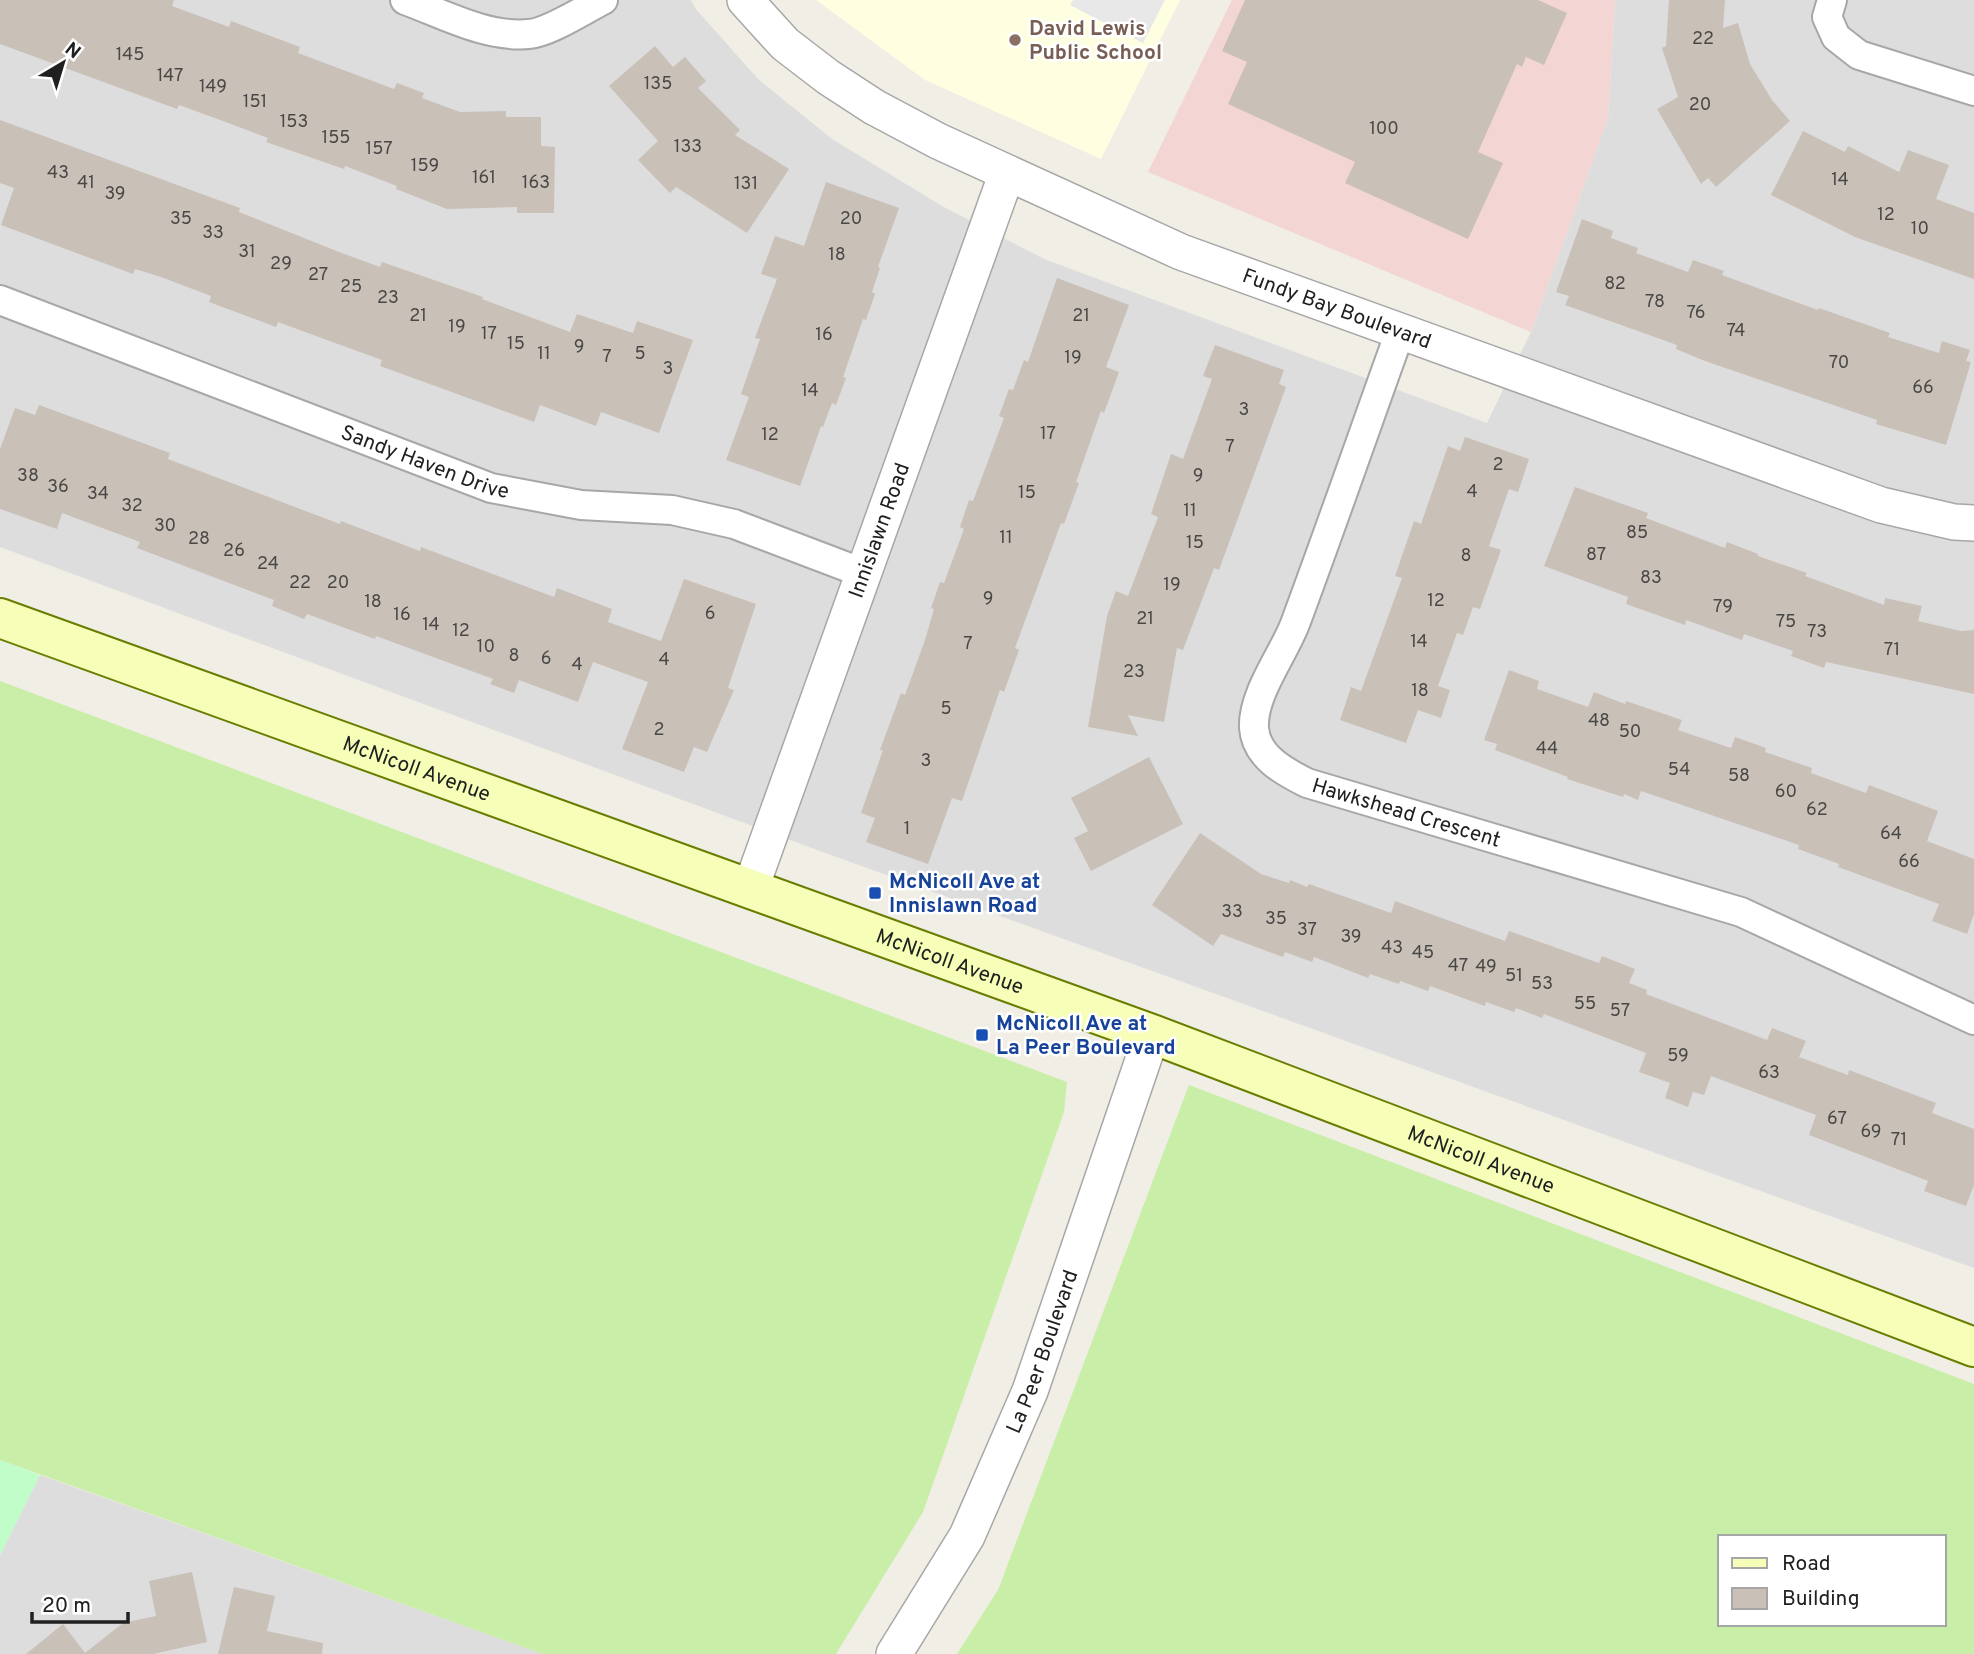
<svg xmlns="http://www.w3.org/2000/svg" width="1974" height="1654" viewBox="0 0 1974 1654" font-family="Overpass,sans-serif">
  <rect width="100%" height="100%" fill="#f1eee5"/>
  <!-- residential -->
  <g fill="#dedddd">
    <path d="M0,0h691l4,8 63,71 74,60 110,67 102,53 443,164 44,-91 77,-214 7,-118h359v1268l-1154,-417 -820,-304z"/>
    <path d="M40,1475l503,179h-543v-99z"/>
  </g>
  <!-- commercial -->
  <path fill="#f3d6d4" d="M1232,0h383l-7,118 -77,214 -383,-160z"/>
  <!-- education -->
  <path fill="#feffe0" d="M816,0h364l-79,159 -176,-79z"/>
  <!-- grass -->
  <g fill="#c8eea8" fill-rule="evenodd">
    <path d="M0,681l1067,401 -3,30 -141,400 -87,142h-293l-543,-194z"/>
    <path d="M1189,1085l785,299v270h-1017l41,-64zM1720,1537h224v87h-224z"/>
  </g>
  <!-- park -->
  <path fill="#c0fdc8" d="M0,1460l40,15 -40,80z"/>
  <!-- parking -->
  <path fill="#e8e8e8" d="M1073,0h92l-22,43 -73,-38z"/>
  <!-- building -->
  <g fill="#c9c0b8">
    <path d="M0,0h174l-2,6 57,21 2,-6 69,26 -2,6 96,36 3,-6 27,10 -2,5 38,14 46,-1v6h35v29l14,1 -1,66h-37v-6l-70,2 -51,-20 1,-3 -52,-20 -1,3 -78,-27 2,-4 -45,-17 -44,-16 -2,4 -177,-65z"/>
    <path d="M1245,0h293l29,13 -23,52 -18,-8 -4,10 -5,-3 -39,88 25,11 -35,76 -123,-56 10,-21 -127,-58 19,-42 -25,-11z"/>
    <path d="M1669,0h56l-2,28 15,-5 12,41 22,36 18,21 -74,66 -8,-9 -7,6 -44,-75 21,-12 -16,-49 4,-2z"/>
    <path d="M655,46l18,21 12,-10 21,24 -8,7 42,42 -5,5 54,34 -42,64 -71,-46 -6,6 -32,-33 20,-19 -49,-55z"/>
    <path d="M0,120l240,88 -1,4 100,40 41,15 2,-5 101,35 -1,2 88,33 7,-18 56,19 4,-12 56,19 -34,93 -58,-21 -5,14 -56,-21 -6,17 -154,-56 2,-6 -47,-17 -57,-21 -2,5 -67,-25 2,-6 -50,-19 -26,-8 -2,5 -132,-49 13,-37 -14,-5z"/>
    <path d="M1803,131l42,21 3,-6 51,26 9,-22 41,15 -13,34 38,14v66l-119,-42 -84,-42z"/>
    <path d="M826,182l73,26 -21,59 2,1 -8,24 3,2 -9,26 -3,-1 -20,58 3,1 -10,27 -4,-2 -9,24 -2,-1 -21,60 -74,-26 23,-63 -8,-3 19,-55 -5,-1 22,-59 -16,-5 14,-38 29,10z"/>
    <path d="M1582,219l31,12 -2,7 27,10 -2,5 52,19 5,-12 31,11 -2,4 96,35 1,-2 71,25 -2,4 51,16 3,-12 28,9 -4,11 5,1 -25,83 -70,-21 1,-4 -172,-59 -29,-12 1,-4 -112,-40 4,-9 -13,-4z"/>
    <path d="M1057,278l72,27 -23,62 13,5 -15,41 -3,-2 -25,71 3,1 -15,41 -3,-1 -21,57 -25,68 4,2 -15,42 -4,-2 -38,111 -10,-3 -24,66 -62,-22 9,-24 -14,-5 22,-63h-3l11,-30 10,-27 4,2 20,-55 9,-31 -3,-1 9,-26 4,1 20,-54 -4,-2 9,-27 4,1 31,-83 -5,-2 10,-27 4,1 11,-30 4,2z"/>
    <path d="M1215,345l69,25 -5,14 7,3 -67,183 -5,-2 -31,82 -6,-2 -13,74 -36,-7 10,21 -50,-9 19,-111 9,-25 12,5 30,-79 -7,-3 20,-60 12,5 29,-80 -9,-3z"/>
    <path d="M39,405l131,48 -2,6 172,65 1,-3 79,30 1,-4 133,50 3,-9 55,21 -4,13 53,19 23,-62 72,25 -28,84 6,2 -27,62 -13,-5 -10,25 -62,-23 26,-67 -55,-20 -15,40 -59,-22 -5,13 -24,-9 3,-5 -117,-43 -1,3 -68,-25 -3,5 -32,-13 2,-6 -137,-52 3,-6 -78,-29 -5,16 -57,-20v-60l15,-41 20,7z"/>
    <path d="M1465,437l64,22 -11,33 -9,-3 -20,57 12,4 -21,59 -7,-2 -10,28 -6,-2 -19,53 12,4 -9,28 -23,-8 -12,33 -66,-23 11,-33 10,4 41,-113 -7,-2 19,-55 7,3 27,-78 12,5z"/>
    <path d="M1575,487l73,26 -2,5 79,30 2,-6 31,12v2l49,17 -2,3 79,29 1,-7 37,8 -4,15 43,10 13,-1v64l-148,-32 -2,6 -33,-12 2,-5 -49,-17 -2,6 -56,-20 -1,5 -59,-21 2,-7 -84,-31z"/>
    <path d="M1509,670l30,11 -2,8 51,18 6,-15 31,12 1,-3 56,19 -4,10 53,18 4,-11 31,11 -1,4 47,16 -1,5 55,20 3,-8 69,26 -11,30 47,18v55l-7,20 -35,-13 7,-17 -101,-37 1,-3 -41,-15 1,-4 -158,-54 -3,9 -14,-6 -1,3 -56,-18 1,-2 -73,-27 2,-6 -13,-4z"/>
    <path d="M1149,757l34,67 -92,47 -17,-33 14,-7 -17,-33z"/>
    <path d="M1200,833l61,41 28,9 1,-3 17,7 2,-3 82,29 4,-12 110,40 4,-10 90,32 3,-7 33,13 -6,14 18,7 -1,4 121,46 5,-12 34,13 -7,16 49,18 1,-5 87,33 -4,10 42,16v56l-8,21 -42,-15 4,-10 -119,-46 7,-20 -105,-39 -7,19 -11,-3 -5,15 -23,-9 5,-15 -31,-11 7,-19 -102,-39 -2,4 -26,-10 -2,4 -28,-10 -1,4 -55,-20 -2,5 -28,-10 -1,3 -29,-10 -2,4 -54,-21 -2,5 -27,-10 -2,5 -62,-23 -8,12 -61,-41z"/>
    <path d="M192,1572l15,70 -54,12h-127l37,-30 22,29 38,-30 33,-7 -7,-35z"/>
    <path d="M234,1587l41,9 -8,35 56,12 -1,11h-104z"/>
  </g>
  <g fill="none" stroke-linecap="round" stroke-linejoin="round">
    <!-- minor casing -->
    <g stroke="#a7a7a7" stroke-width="32">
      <g id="minor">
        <path d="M405,0c38,14 82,38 124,34 19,-1 56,-25 74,-34"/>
        <path d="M1832,0l-5,17 9,20 23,18 115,36"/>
        <path id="s1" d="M0,300l491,188 90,17 91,5 62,14 129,49"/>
        <path id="s2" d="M1400,332c-35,97 -69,195 -105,292 -12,31 -43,71 -41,104 2,29 31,44 53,55l434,129 233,108"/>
      </g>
    </g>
    <!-- tertiary casing -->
    <g stroke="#a7a7a7" stroke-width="38">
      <g id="tertiary">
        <path id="s3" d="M745,0l40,44 43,33 46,30 64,34 243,111 700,253 73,17 20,1"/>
        <path id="s4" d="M750,890l257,-717"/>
        <path id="s5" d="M894,1654l73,-118 63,-145 122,-357"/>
      </g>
    </g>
    <!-- secondary casing -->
    <g stroke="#6a7d00" stroke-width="42">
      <g id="secondary">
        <path id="s6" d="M0,618l1152,416 822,313"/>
      </g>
    </g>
    <!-- minor -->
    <use href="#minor" stroke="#fff" stroke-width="28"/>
    <!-- tertiary -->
    <use href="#tertiary" stroke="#fff" stroke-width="35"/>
    <!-- secondary -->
    <use href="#secondary" stroke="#f7feb7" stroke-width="38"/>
  </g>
  <!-- markers -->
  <circle fill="#8d6e63" stroke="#fff" stroke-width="2.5" cx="1015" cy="40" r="7"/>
  <g fill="#1a4fb4" stroke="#fff" stroke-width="2.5">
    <rect x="868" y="886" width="14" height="14" rx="3.5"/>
    <rect x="975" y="1028" width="14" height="14" rx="3.5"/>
  </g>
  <g text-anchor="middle" stroke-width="5" stroke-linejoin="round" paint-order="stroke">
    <!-- number labels -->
    <g font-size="18" fill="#4a4846">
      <text x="1703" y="44">22</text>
      <text x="130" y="60">145</text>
      <text x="170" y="81">147</text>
      <text x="658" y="89">135</text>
      <text x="213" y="92">149</text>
      <text x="255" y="107">151</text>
      <text x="1700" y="110">20</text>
      <text x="294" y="127">153</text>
      <text x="1384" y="134">100</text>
      <text x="336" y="143">155</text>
      <text x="688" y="152">133</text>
      <text x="379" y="154">157</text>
      <text x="425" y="171">159</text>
      <text x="58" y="178">43</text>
      <text x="484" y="183">161</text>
      <text x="1840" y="185">14</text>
      <text x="86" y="188">41</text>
      <text x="536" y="188">163</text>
      <text x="746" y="189">131</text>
      <text x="115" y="199">39</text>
      <text x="1886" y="220">12</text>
      <text x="181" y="224">35</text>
      <text x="851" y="224">20</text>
      <text x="1920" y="234">10</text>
      <text x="213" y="238">33</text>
      <text x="247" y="257">31</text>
      <text x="837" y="260">18</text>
      <text x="281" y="269">29</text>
      <text x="318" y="280">27</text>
      <text x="1615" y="289">82</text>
      <text x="351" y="292">25</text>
      <text x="388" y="303">23</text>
      <text x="1655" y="307">78</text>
      <text x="1696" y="318">76</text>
      <text x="418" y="321">21</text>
      <text x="1081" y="321">21</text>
      <text x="457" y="332">19</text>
      <text x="1736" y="336">74</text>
      <text x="489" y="339">17</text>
      <text x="824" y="340">16</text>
      <text x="516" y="349">15</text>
      <text x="579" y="352">9</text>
      <text x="544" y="359">11</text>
      <text x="640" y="359">5</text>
      <text x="607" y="362">7</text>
      <text x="1073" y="363">19</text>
      <text x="1839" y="368">70</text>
      <text x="668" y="374">3</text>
      <text x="1923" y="393">66</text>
      <text x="810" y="396">14</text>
      <text x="1244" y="415">3</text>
      <text x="1048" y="439">17</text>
      <text x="770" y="440">12</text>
      <text x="1230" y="452">7</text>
      <text x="1498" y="470">2</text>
      <text x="28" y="481">38</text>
      <text x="1198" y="481">9</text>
      <text x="58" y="492">36</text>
      <text x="1472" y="497">4</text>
      <text x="1027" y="498">15</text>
      <text x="98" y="499">34</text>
      <text x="132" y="511">32</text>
      <text x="1190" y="516">11</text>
      <text x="165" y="531">30</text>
      <text x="1637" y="538">85</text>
      <text x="1006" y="543">11</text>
      <text x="199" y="544">28</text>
      <text x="1195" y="548">15</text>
      <text x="234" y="556">26</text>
      <text x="1596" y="560">87</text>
      <text x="1466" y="561">8</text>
      <text x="268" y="569">24</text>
      <text x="1651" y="583">83</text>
      <text x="300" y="588">22</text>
      <text x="338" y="588">20</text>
      <text x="1172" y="590">19</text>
      <text x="988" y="604">9</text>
      <text x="1436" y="606">12</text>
      <text x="373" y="607">18</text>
      <text x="1723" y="612">79</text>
      <text x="710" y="619">6</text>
      <text x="402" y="620">16</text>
      <text x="1145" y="624">21</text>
      <text x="1786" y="627">75</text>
      <text x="431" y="630">14</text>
      <text x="461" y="636">12</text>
      <text x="1817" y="637">73</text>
      <text x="1419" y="647">14</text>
      <text x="968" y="649">7</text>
      <text x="486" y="652">10</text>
      <text x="1892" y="655">71</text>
      <text x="514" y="661">8</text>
      <text x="546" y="664">6</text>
      <text x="664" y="665">4</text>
      <text x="577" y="670">4</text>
      <text x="1134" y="677">23</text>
      <text x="1420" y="696">18</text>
      <text x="946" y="714">5</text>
      <text x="1599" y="726">48</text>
      <text x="659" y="735">2</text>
      <text x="1630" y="737">50</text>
      <text x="1547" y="754">44</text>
      <text x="926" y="766">3</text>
      <text x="1679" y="775">54</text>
      <text x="1739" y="781">58</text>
      <text x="1786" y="797">60</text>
      <text x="1817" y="815">62</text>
      <text x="907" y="834">1</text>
      <text x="1891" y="839">64</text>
      <text x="1909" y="867">66</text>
      <text x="1232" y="917">33</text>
      <text x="1276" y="924">35</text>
      <text x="1307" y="935">37</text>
      <text x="1351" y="942">39</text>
      <text x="1392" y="953">43</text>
      <text x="1423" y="958">45</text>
      <text x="1458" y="971">47</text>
      <text x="1486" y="972">49</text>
      <text x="1514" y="981">51</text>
      <text x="1542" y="989">53</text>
      <text x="1585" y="1009">55</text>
      <text x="1620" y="1016">57</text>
      <text x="1678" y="1061">59</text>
      <text x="1769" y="1078">63</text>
      <text x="1837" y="1124">67</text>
      <text x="1871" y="1137">69</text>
      <text x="1899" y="1145">71</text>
    </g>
    <!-- education labels -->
    <g font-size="21" font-weight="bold" fill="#785e54" stroke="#fff" text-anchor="start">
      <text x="1029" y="35">David Lewis<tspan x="1029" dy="24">Public School</tspan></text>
    </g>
    <!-- street labels -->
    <g font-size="21" fill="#202020" stroke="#fff">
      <text dy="7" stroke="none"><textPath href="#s3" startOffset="674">Fundy Bay Boulevard</textPath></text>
      <text dy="7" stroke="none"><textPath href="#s1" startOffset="455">Sandy Haven Drive</textPath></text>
      <text dy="7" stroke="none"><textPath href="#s4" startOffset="382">Innislawn Road</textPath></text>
      <text dy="7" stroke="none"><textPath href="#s6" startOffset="443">McNicoll Avenue</textPath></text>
      <text dy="7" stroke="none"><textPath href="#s2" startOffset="607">Hawkshead Crescent</textPath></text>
      <text dy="7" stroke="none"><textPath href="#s6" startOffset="1010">McNicoll Avenue</textPath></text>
      <text dy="7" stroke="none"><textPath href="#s6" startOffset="1577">McNicoll Avenue</textPath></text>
      <text dy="7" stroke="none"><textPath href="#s5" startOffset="338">La Peer Boulevard</textPath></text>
    </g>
    <!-- transit labels -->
    <g font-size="21" font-weight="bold" fill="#164399" stroke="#fff" text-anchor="start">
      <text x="889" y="888">McNicoll Ave at<tspan x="889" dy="24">Innislawn Road</tspan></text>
      <text x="996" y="1030">McNicoll Ave at<tspan x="996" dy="24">La Peer Boulevard</tspan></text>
    </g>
  </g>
  <!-- legend -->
  <rect x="1718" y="1535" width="228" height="91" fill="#ffffff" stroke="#a6a6a6" stroke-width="2"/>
  <rect x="1732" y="1558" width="35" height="10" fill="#f7feb7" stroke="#a6a6a6" stroke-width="2"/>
  <text x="1782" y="1570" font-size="21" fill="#202020">Road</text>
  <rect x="1732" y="1588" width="35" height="21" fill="#c9c0b8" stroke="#a6a6a6" stroke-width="2"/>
  <text x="1782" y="1605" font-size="21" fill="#202020">Building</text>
  <!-- north arrow -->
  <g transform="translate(63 63) rotate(38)" stroke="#ffffff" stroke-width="5" paint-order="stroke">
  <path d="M0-5L12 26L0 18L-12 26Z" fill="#202020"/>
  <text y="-10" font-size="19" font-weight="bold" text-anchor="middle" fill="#202020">N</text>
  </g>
  <!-- scale -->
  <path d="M32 1612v10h96v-10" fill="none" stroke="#202020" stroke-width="3.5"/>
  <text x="42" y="1612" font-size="21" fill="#202020" stroke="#ffffff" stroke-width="5" paint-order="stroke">20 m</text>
</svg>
